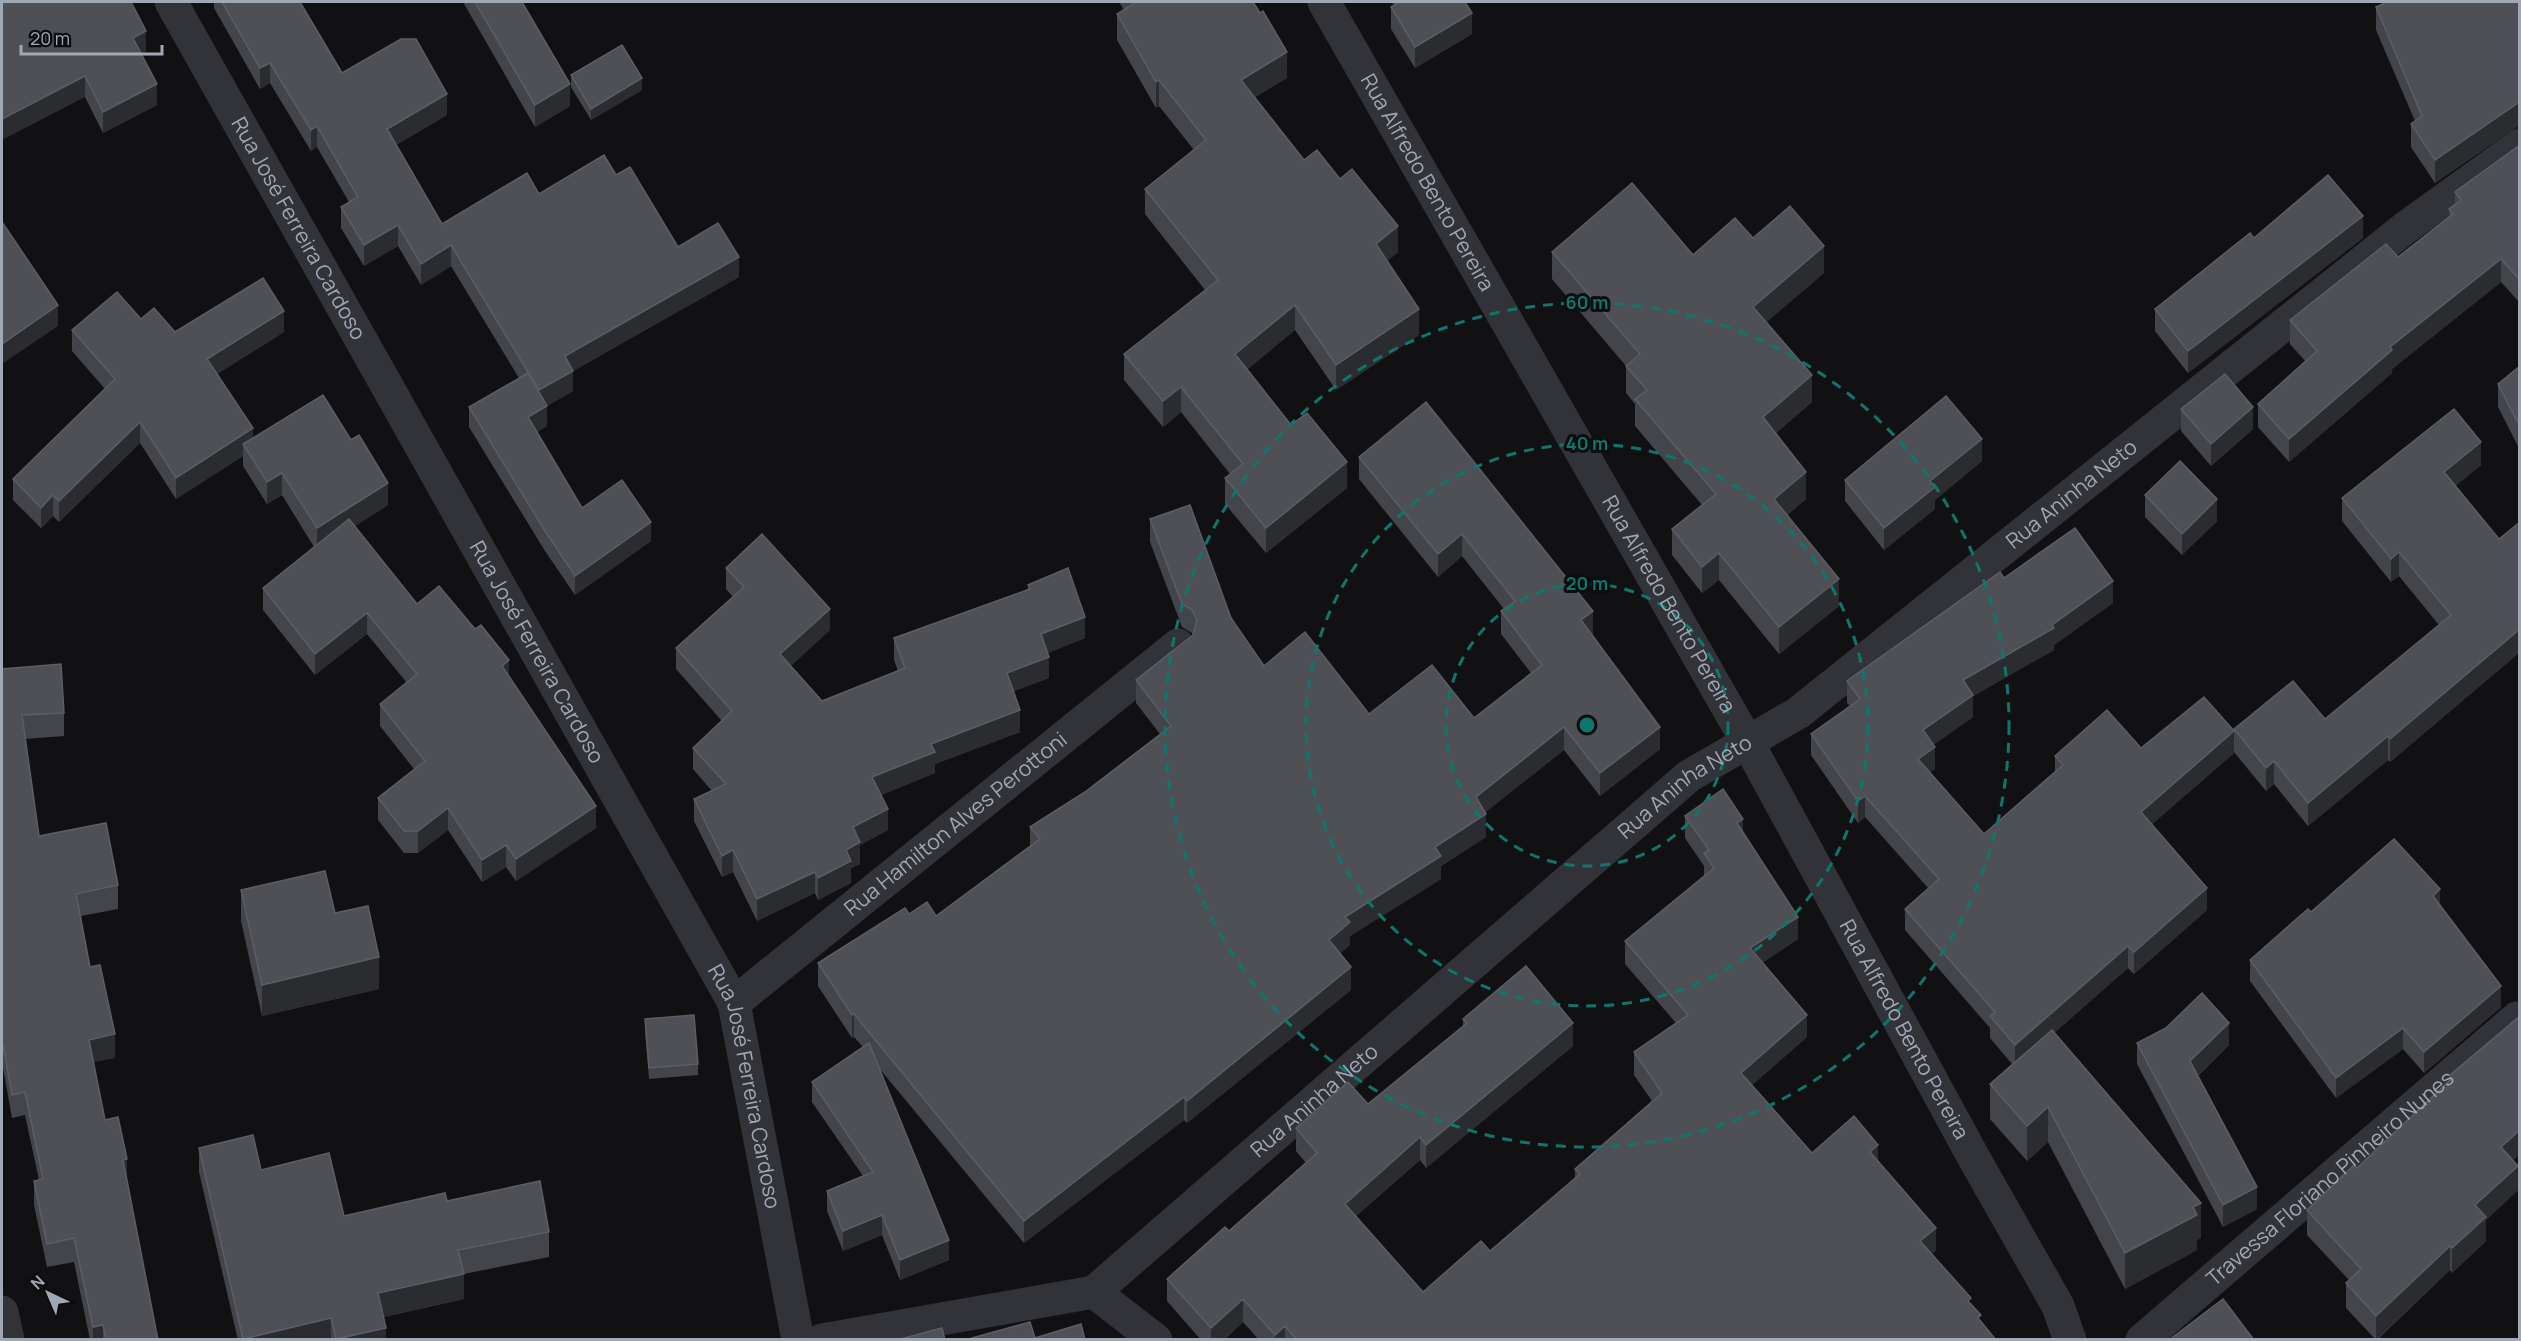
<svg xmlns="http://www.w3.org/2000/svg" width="2521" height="1341" viewBox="0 0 2521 1341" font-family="Manrope,sans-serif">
  <rect width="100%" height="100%" fill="#111113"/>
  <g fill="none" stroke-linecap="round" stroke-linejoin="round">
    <!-- street -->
    <g stroke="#323339" stroke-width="33">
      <path id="s1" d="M171,2l563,1001 64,337"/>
      <path id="s2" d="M1324,2l424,741 227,417 83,146 12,34"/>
      <path id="s3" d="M734,1003l444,-358"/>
      <path d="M1094,1292l62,48"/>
      <path d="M2,1312l6,28"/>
      <path id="s4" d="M822,1340l272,-48 595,-516 109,-63 607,-485 115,-83"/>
      <path id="s5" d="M2142,1340l375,-322"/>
    </g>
  </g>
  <!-- wall -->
  <g fill="#44454b">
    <path d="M2,2l144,50 -5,2 16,51 -54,28 -18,-36z"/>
    <path d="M214,2h86l42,71 105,42 -51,30 46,79 97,-30 77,-19 62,72 61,30 -166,94v20l-26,15v20l-10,6 45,76 69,33 -76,54 -30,-44 -76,-124v-20l50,-29 -68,-112 -30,19 -23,-39 -34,20 -23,-38v-21l8,-5 -32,-55 -6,4 -41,-68 -10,6 -46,-81z"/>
    <path d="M463,2h59l48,104 -35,21z"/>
    <path d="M1119,2h134l34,76 -32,19 49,63 94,92 -11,9 32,74 -83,55 -41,-60 -48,39 44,56 56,63 -81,65 -41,-49v-26l5,-4 -49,-62 -18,15 -39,-47v-26l81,-64 -60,-76v-25l49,-39 -35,-44 -3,2 -39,-68v-26l7,-4z"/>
    <path d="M1391,2h74l7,32 -57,34 -24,-39v-22l3,-2z"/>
    <path d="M2520,2v125l-2,-1 -83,57 -24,-36v-23l4,-3 -39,-91v-23z"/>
    <path d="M571,75l71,15 -51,30 -20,-33z"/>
    <path d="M2520,145v158l-19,-21 -109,87v4l-103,89 -31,-35v-23l48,-42 -16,-18v-24l108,-63 51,-41v-7l6,-5v-12z"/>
    <path d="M1753,238l71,35 -58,49 46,80 -36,31 30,66 -19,16 52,91 -60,48 -60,-74 -17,13 -30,-38v-26l30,-24 -67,-79v-22l-9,-11v-27l-74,-87v-27l141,3z"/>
    <path d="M2254,238h109l-175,135 -33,-42v-22z"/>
    <path d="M141,319l34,13h109l-67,42 36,64 135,67 -33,21 62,78 92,74 87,150 -80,53 -10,-14 -24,15 -34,-52 -30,23h-14l-26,-33v-22l36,-29 -34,-43v-22l27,-21 -40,-49 -52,41 -52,-65v-22l51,-41 -32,-52 -15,9 -24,-38v-10l-67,43 -36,-56 -81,79 -6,-6 -12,12 -28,-28v-21l92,-90 -33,-38v-21z"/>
    <path d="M2520,366v84l-22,-43v-23z"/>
    <path d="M1426,402l167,232 -1,1 68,114 -60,47 -36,-46 -79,62 1,25 -45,29v13l-91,57v9l-10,8 11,37 -164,133 -3,-3 -160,123 -145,-175 70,192 -49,20 -18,-45 -39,16 -16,-40v-20l36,-15 -51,-74v-20l51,-35 -9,-10 -2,1 -34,-52v-23l91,-49 27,2 94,-70v-19l55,-35 75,-58 -24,-31v-23l57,-45 -1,-2 -10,-6 -32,-85v-23l81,99 33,48 105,48 105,4 57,-45 -30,-39v-23l3,-2 -42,-53 -24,21 -79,-98v-22z"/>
    <path d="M2181,409l72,20 -42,37 -30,-35z"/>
    <path d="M1982,461l-47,39v9l-51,41 -39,-49v-21z"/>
    <path d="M2481,465l-26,21 44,53 21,-17v130l-130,110 -2,-2 -80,66 -34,-42 -8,7 -32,-39v-23l91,-10 114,-94 -40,-49 -8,6 -49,-61v-23z"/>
    <path d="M2145,495l72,26 -35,34 -37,-38z"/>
    <path d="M726,568l104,62 -40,36 32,35 76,-30 -4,-11v-22l134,-48v-5l57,53 -38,15 2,25 -35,13 6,41 -85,32v9l-54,22 7,35 -28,15v19l-9,4v15l-33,17 -3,-7 -58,28 -24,-49 -11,5 -28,-56v-22l18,-8 -19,-22v-21l29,-27 -46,-52v-21l57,-51 -7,-8z"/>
    <path d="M2004,578l109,25 -59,42v5l-81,46v21l-40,28 2,24 -5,3 54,62 71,-61v-17l86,-8 93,5 -82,71 55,86 -73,64 -6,-6 -74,65 147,205 -4,2v10l-72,39 -77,-147 -21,19 -37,-42v-35l22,-20 -22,-26v-10l-85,-98v-21l23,-21 -63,-71 -7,6 -47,-68v-21l39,-28 -3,-3v-22z"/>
    <path d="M2,669l62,44v23l-39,3 14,97 79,49v24l-37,7 9,51 25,91 -22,4 12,58 22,62 31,158h-68l-16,-78 -27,5 -13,-62v-24l5,-1 -14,-65 -13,3 -10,-56z"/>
    <path d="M1685,816l58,17 55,106 -36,24 45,74 -55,48 60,68 66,8 58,89 -4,4 39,50 10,18 15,18h-737l-16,-18 -19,18h-23l-34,-39v-22l62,-48 77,-68 -10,-12v-23l72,-24 95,-78v-7l110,27 -147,122 -6,-8 -64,56 67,76 67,-41 85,-73v-9l77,-68 -18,-26v-23l42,-29 -51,-59v-23l79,-65v-10l-19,-28z"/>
    <path d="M241,890l94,23 44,76 -117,27 -21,-95z"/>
    <path d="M2440,905l61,102 -77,66 -21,-24 -67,49 -86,-117v-21l61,-48z"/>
    <path d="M2520,1016v138l-7,6 5,30 -32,30v21l-34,32 -2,-3 -73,70h-1l-30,-32v-25l3,-3 -42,-45v-25l50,-42 92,-88v-4z"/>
    <path d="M645,1019l53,45v11l-49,4 -4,-49z"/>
    <path d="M2137,1043l92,2 -31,31 59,133 -34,18 -86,-163z"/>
    <path d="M199,1148l62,22 83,46 103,-15 102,31v25l-85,17v25l-80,18 2,23h-148l-39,-168z"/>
  </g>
  <!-- shaded-wall -->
  <g fill="#2b2c30">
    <path d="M1472,13v21l-57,34v-21z"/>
    <path d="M146,31v21l-13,7v-21z"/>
    <path d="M1287,52v26l-46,27v-25z"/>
    <path d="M270,63v20l-10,6v-21z"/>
    <path d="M85,76v21l-83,43v-21z"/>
    <path d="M642,78v12l-51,30v-11z"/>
    <path d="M1159,80v26l-3,2v-26z"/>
    <path d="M157,84v21l-54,28v-21z"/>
    <path d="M570,84v22l-35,21v-22z"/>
    <path d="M447,94v21l-60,35v-21z"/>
    <path d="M2518,103v23l-83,57v-23z"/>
    <path d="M317,126v21l-6,4v-21z"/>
    <path d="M2363,216v22l-175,135v-22z"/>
    <path d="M398,225v21l-34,20v-21z"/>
    <path d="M1398,226v26l-22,18v-26z"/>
    <path d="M451,245v21l-30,19v-21z"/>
    <path d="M1824,246v27l-71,61v-27z"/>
    <path d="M739,257v20l-166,94v20l-26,15v20l-19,11v-20l11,-6v-21l26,-34z"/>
    <path d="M2501,259v23l-109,87v4l-103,89v-23l101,-92z"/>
    <path d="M58,305v21l-56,38v-20z"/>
    <path d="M1295,305v25l-60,50v-26z"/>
    <path d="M1419,309v26l-83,55v-25z"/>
    <path d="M284,311v21l-77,48v-21z"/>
    <path d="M1812,375v27l-49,42v-27z"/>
    <path d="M1181,387v25l-18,15v-26z"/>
    <path d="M2253,407v22l-42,37v-22z"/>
    <path d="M140,422v21l-81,79v-21z"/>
    <path d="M253,428v21l-10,-5v12l-67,43v-21z"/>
    <path d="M1982,439v22l-47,39v9l-51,41v-22l46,-47z"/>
    <path d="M2481,442v23l-37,30v-23z"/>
    <path d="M1347,462v26l-81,65v-25z"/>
    <path d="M1806,472v27l-32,26v-26z"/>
    <path d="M282,473v22l-15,9v-22z"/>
    <path d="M388,483v22l-71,45v-22z"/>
    <path d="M53,495v21l-12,12v-20z"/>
    <path d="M2217,499v22l-35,34v-21z"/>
    <path d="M651,522v19l-76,54v-19z"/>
    <path d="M1462,534v22l-24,21v-23z"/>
    <path d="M2399,552v24l-8,6v-23z"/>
    <path d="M1719,553v27l-17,13v-26z"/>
    <path d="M1839,579v27l-60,48v-27z"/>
    <path d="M2113,581v22l-59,42v5l-81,46v21l-50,35v-22l40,-50 89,-55z"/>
    <path d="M830,609v21l-50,46v-22z"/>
    <path d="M1593,611v23l-12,9v-23z"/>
    <path d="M367,613v21l-52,41v-21z"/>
    <path d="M1085,617v21l-44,18v-22z"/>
    <path d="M2520,629v23l-130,110v-23z"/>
    <path d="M1049,657v21l-42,16v-21z"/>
    <path d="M509,660v22l-7,-16z"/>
    <path d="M1020,710v22l-85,32v9l-63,26v-22l59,-33z"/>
    <path d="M1564,727v23l-88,70v-23z"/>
    <path d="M1660,727v22l-60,47v-23z"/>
    <path d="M2234,731v22l-93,81v-22z"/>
    <path d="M2388,736v24l-80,66v-23z"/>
    <path d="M1935,747v22l-17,12v-22z"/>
    <path d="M2274,761v23l-8,7v-23z"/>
    <path d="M1865,796v21l-7,6v-22z"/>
    <path d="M596,806v22l-80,53v-22z"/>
    <path d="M448,808v22l-30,23v-22z"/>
    <path d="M888,809v21l-28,15v19l-9,4v15l-33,17v-22l28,-28 7,-23z"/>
    <path d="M1486,814v23l-45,29v13l-91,57v9l-21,17v-22l16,-23 90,-70z"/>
    <path d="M1743,819v22l-6,-18z"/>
    <path d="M506,845v22l-24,15v-22z"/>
    <path d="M733,850v22l-11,5v-21z"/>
    <path d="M815,872v21l-58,28v-22z"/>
    <path d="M2207,888v22l-73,64v-22z"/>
    <path d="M2440,889v21l-7,-14z"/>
    <path d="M1798,917v22l-48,32v-23z"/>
    <path d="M2128,946v22l-113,99v-22z"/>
    <path d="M379,957v32l-117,27v-31z"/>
    <path d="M1351,967v23l-164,133v-22z"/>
    <path d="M2501,986v21l-77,66v-21z"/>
    <path d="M854,1014v23l-2,1v-23z"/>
    <path d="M1807,1015v22l-66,58v-22z"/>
    <path d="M1573,1023v23l-147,122v-23z"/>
    <path d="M2229,1023v22l-39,38v-22z"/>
    <path d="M2403,1028v21l-67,49v-20z"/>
    <path d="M115,1034v24l-26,5v-23z"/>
    <path d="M1184,1097v23l-160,123v-22z"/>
    <path d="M2048,1107v35l-21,19v-35z"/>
    <path d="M2520,1130v24l-19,18v-25z"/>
    <path d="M1420,1137v23l-75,66v-22z"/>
    <path d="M1878,1145v22l-8,-15z"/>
    <path d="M127,1159v23l-4,-22z"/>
    <path d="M2518,1166v24l-32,30v21l-34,32v-25l23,-43z"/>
    <path d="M2257,1187v22l-34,18v-22z"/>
    <path d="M2201,1203v35l-4,2v10l-72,39v-36l68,-46z"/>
    <path d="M882,1215v20l-39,16v-20z"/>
    <path d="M1936,1228v22l-16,14v-23z"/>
    <path d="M949,1240v20l-49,20v-20z"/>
    <path d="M2450,1246v24l-74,70v-24z"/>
    <path d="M464,1274v25l-86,19v-25z"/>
    <path d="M1243,1299v23l-19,18h-13v-12z"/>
    <path d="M331,1318v22h-88v-1z"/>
    <path d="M103,1325v15h-10v-13z"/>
    <path d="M1285,1326v14h-10v-5z"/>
    <path d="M386,1328v12h-50z"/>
  </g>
  <!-- building -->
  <g fill="#4e5056" stroke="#5b5e65" stroke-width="1.5">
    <path d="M2,2h129l15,29 -13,7 24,46 -54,28 -18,-36 -83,43z"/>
    <path d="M222,2h78l42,71 59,-34h15l31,55 -60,35 55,95 85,-51 12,21 65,-39 12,20 14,-8 48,80 40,-24 21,34 -174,99 8,15 -34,19 -88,-145 -30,19 -23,-39 -34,20 -23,-38 17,-10 -41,-71 -6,4 -41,-67 -10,5z"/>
    <path d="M475,2h47l48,82 -35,21z"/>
    <path d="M1134,2h119l7,11 3,-2 24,41 -46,28 63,80 13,-10 23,29 12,-10 46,57 -22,18 43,65 -83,56 -41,-60 -60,49 56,71 16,-12 40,49 -81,66 -41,-50 18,-14 -62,-77 -18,14 -39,-47 94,-74 -73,-91 61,-49 -47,-60 -3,2 -39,-68 18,-11z"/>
    <path d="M1400,2h65l7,11 -57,34 -24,-40z"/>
    <path d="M2387,2h133v101h-2l-83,57 -24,-36 11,-8 -46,-109z"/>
    <path d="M622,45l20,33 -51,31 -20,-34z"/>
    <path d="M2520,145v135l-19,-21 -111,88 2,3 -103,89 -31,-35 59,-53 -27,-31 96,-76 12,13 55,-43 -4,-5 12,-9 -6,-8z"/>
    <path d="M2328,175l35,41 -175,135 -33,-42 95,-76 4,5z"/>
    <path d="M1632,183l61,72 42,-37 18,20 37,-32 34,40 -71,61 59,68 -49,42 43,55 -32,27 65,80 -60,48 -60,-74 -17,14 -30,-38 44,-35 -81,-95 12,-9 -21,-24 14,-12 -88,-102z"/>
    <path d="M2,222l56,83 -56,39z"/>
    <path d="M263,278l21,33 -77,48 46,69 -77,50 -36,-56 -81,79 -6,-6 -12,13 -28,-29 102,-100 -43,-49 45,-38 24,27 13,-11 21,24z"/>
    <path d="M2520,366v61l-22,-43z"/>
    <path d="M528,373l19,33 -19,11 54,91 40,-28 29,42 -76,54 -30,-45 -76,-124z"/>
    <path d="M2225,374l28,33 -42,37 -30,-35z"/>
    <path d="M323,395l28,45 8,-5 29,48 -71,45 -35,-55 -15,9 -24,-38z"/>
    <path d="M1946,396l36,43 -52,42 5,6 -51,41 -39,-48z"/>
    <path d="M1426,402l167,209 -12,9 79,107 -60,46 -36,-46 -88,70 10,17 -51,33 6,9 -96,61 5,5 -21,18 22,27 -164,134 -3,-4 -160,124 -170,-207 -2,1 -34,-52 87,-55 4,6 18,-12 9,14 104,-77 -10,-12 55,-35 86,-66 -35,-46 57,-45 4,-15 -5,-10 -10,-6 -32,-85 40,-14 41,113 33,48 41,-34 64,82 63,-49 42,53 68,-53 -41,-54 14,-10 -53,-67 -24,20 -79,-97z"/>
    <path d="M2454,409l27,33 -37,30 55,67 21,-17v107l-130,110 -2,-3 -80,67 -34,-42 -8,7 -32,-39 59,-48 32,38 126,-104 -52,-63 -8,7 -49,-61z"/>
    <path d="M2180,461l37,38 -35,35 -37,-39z"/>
    <path d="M349,519l68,85 22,-18 36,43 6,-4 28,35 -7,6 94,140 -80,53 -10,-14 -24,15 -34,-52 -30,23h-14l-26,-33 47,-37 -45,-57 37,-30 -50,-61 -52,41 -52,-66z"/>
    <path d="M2075,528l38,53 -61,44 2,3 -91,52 10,15 -50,35 12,17 -17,12 66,75 79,-69 -8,-9 52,-46 34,38 63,-51 30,34 -93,81 66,76 -73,64 -6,-6 -113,99 -25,-29 5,-4 -90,-103 34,-30 -74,-83 -7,5 -47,-67 49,-35 -13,-18 153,-109 4,6z"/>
    <path d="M762,534l68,75 -50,45 42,47 83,-33 -11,-30 136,-49 -2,-4 40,-17 17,49 -44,17 8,23 -42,16 13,37 -89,34 4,8 -63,25 16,32 -35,18 7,15 -14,8 5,11 -33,17 -3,-6 -58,27 -24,-49 -11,6 -28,-57 32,-15 -33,-36 39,-37 -56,-63 68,-61 -18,-19z"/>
    <path d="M61,664l3,49 -42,2 17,121 67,-13 12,62 -42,9 14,73 10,-2 15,69 -26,6 16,80 13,-3 9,42 -4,1 35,180h-52l-3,-15 -10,2 -19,-89 -27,6 -13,-63 9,-2 -18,-87 -13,3 -10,-56v-370z"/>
    <path d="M1723,789l20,30 -6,4 61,94 -48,31 57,67 -66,58 71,80 42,-37 24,29 -8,7 66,76 -16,13 51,57 -3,3 13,14 -3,3 18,22h-699l-12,-14 -10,9 -32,-36 -32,29 -44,-49 58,-52 4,4 88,-78 -21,-25 52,-46 20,22 99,-81 -4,-4 63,-53 47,57 -147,122 -6,-8 -75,67 78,88 58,-51 9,10 90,-77 -5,-5 87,-76 -28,-41 54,-37 -63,-74 89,-73 -10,-15 5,-3 -24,-34z"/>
    <path d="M2394,839l46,50 -7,7 68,90 -77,66 -21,-24 -67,50 -86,-118 58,-51 3,3z"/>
    <path d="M325,871l10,42 33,-7 11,51 -117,28 -21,-95z"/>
    <path d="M2202,993l27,30 -39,38 67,126 -34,18 -86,-162 29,-15z"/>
    <path d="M694,1015l4,49 -49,4 -4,-49z"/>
    <path d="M2520,1016v114l-19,17 17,19 -43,39 11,12 -34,31 -2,-2 -74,70 -30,-33 15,-14 -54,-59 47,-45 3,3 94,-89 -2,-3z"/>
    <path d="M2052,1030l149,173 -8,4 4,8 -72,38 -77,-146 -21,19 -37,-42z"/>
    <path d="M869,1043l80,197 -49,20 -18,-45 -39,16 -16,-40 46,-19 -61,-90z"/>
    <path d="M253,1135l8,35 68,-17 15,63 101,-23 2,8 93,-20 9,51 -91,18 6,24 -86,19 8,35 -50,11 -5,-21 -88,21 -44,-191z"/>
    <path d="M2223,1299l31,41h-85z"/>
    <path d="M1030,1322l5,16 46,-14 4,16h-112l-1,-2z"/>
    <path d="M942,1328l3,12h-48z"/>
  </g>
  <!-- distance rings -->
  <g fill="none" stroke="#0f766e" stroke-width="3" stroke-dasharray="10 8">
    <circle cx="1587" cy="725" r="141"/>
    <circle cx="1587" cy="725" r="281"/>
    <circle cx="1587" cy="725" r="422"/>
  </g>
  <g text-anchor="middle" stroke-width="6" stroke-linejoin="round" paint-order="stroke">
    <!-- street labels -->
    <g font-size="21" fill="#a1a8b5" stroke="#0c0d0e">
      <text dy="7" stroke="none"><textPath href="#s2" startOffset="208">Rua Alfredo Bento Pereira</textPath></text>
      <text dy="7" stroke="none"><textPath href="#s1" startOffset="260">Rua José Ferreira Cardoso</textPath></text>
      <text dy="7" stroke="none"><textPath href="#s4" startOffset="1540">Rua Aninha Neto</textPath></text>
      <text dy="7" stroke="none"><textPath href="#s2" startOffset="694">Rua Alfredo Bento Pereira</textPath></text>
      <text dy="7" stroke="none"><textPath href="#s1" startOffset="746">Rua José Ferreira Cardoso</textPath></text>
      <text dy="7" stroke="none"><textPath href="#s4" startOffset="1054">Rua Aninha Neto</textPath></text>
      <text dy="7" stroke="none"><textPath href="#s3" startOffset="285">Rua Hamilton Alves Perottoni</textPath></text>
      <text dy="7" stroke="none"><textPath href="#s2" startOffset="1180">Rua Alfredo Bento Pereira</textPath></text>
      <text dy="7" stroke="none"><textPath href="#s1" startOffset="1232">Rua José Ferreira Cardoso</textPath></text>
      <text dy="7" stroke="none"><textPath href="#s4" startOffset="568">Rua Aninha Neto</textPath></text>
      <text dy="7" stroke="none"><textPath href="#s5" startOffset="248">Travessa Floriano Pinheiro Nunes</textPath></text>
    </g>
  </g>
  <circle cx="1587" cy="725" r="9" fill="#0f766e" stroke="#0c0d0e" stroke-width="3"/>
  <g font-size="18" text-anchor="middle" font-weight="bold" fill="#0f766e" stroke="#0c0d0e" stroke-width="6" stroke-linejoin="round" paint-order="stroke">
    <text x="1587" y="309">60 m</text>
    <text x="1587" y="450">40 m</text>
    <text x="1587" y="590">20 m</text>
  </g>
  <!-- border -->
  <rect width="2521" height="1341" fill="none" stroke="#a1a8b5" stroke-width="6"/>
  <!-- north arrow -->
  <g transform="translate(48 1293) rotate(316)" stroke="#0c0d0e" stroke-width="4.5" paint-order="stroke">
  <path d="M0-4.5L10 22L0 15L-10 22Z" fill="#a1a8b5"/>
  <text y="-9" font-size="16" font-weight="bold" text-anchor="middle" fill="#a1a8b5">N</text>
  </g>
  <!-- scale -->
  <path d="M21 45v9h141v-9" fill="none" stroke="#a1a8b5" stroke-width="3"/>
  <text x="30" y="45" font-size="18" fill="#a1a8b5" stroke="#0c0d0e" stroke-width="4.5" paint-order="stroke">20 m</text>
</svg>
